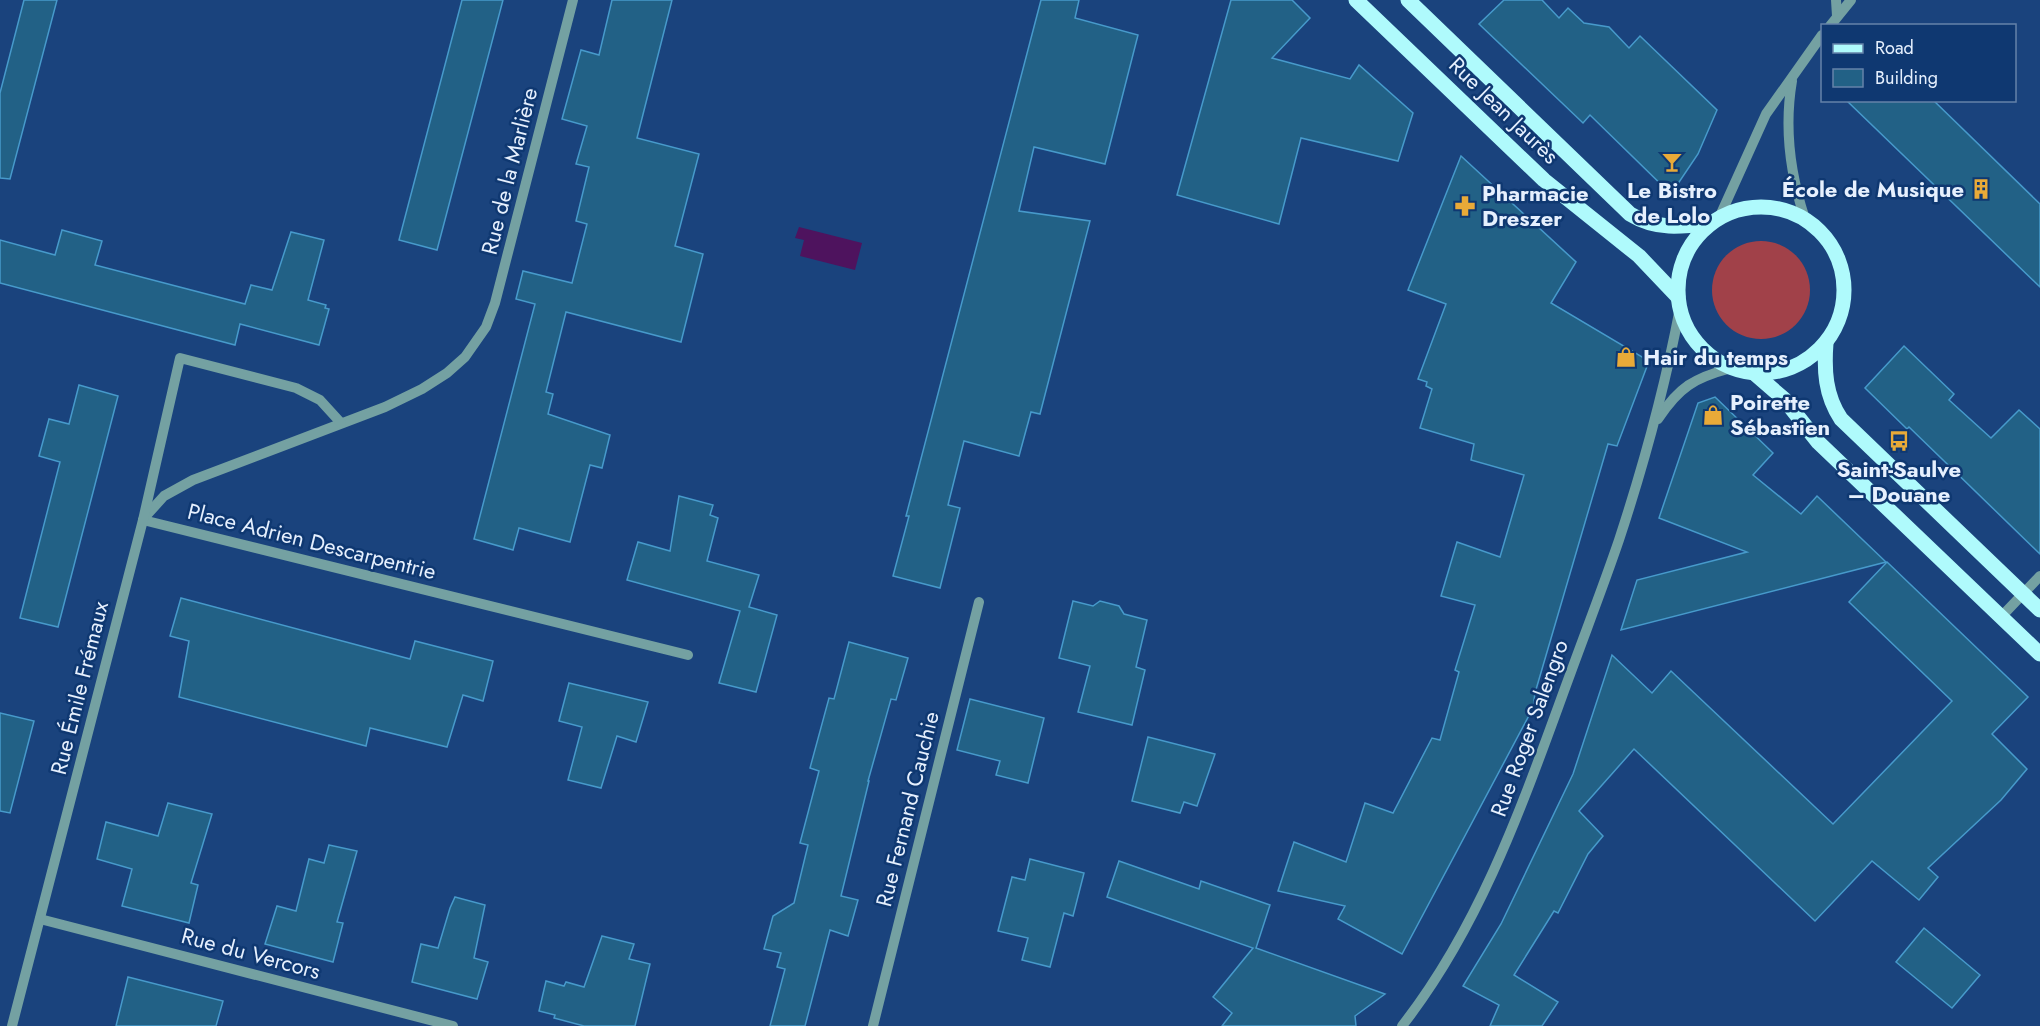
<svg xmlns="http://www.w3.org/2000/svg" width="2040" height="1026" viewBox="0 0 2040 1026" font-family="Jost,sans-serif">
  <rect width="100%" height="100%" fill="#1a437d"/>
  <!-- green -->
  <circle fill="#a14149" cx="1761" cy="290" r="49"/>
  <!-- water -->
  <path fill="#4e135e" d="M799,227l63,16 -7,27 -55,-14 4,-16 -9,-2z"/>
  <!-- building -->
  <g fill="#226186" stroke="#479acb" stroke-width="1.5">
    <path d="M24,0h33l-47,179 -10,-1v-85z"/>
    <path d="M462,0h41l-66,250 -38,-10z"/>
    <path d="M612,0h60l-35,138 62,16 -24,92 28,8 -22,88 -115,-30 -20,80 7,2 -5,20 62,21 -8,33 -12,-3 -20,77 -51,-14 -6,22 -39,-11 61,-235 -19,-5 7,-28 49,12 15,-59 -11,-3 13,-54 -13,-3 11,-38 -25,-7 19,-69 18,5z"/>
    <path d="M1041,0h38l-4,18 63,17 -33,129 -71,-17 -15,64 71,10 -50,193 -9,-2 -12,44 -55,-15 -16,64 12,3 -20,80 -47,-12 16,-60h-3z"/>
    <path d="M1231,0h61l18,18 -38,40 78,21 9,-14 54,48 -15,48 -97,-23 -22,86 -102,-29z"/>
    <path d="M1504,0h38l17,18 9,-10 16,15 25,4 20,21 11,-12 77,74 -19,44 -27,40 -81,-79 -7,8 -104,-99z"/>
    <path d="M1846,100h87l107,104v83z"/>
    <path d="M1461,156l115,106 -25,41 98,58 -32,85 -9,-2 -73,249 -2,15 -131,246 -64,-35 7,-13 -67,-15 16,-49 52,20 19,-59 28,10 39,-75 8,2 19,-68 -4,-2 20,-65 -34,-9 16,-54 43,15 24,-82 -53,-15 3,-16 -54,-16 12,-39 -6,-3 1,-4 -9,-3 28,-75 -38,-14z"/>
    <path d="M62,230l40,11 -7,24 150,39 6,-19 21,5 19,-58 33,8 -16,60 18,5 -1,3 4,1 -10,36 -79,-21 -5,21 -235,-62v-43l55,15z"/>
    <path d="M1904,346l50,48 -5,6 42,38 28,-28 21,19v125l-131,-127 -2,2 -42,-41z"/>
    <path d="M79,385l39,11 -60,231 -38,-9 40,-156 -21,-6 10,-37 20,5z"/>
    <path d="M1715,397l58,56 -20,22 48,39 16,-18 69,66 -265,68 16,-50 110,-28 -88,-34 39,-115z"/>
    <path d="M679,496l34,9 -3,10 8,3 -11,43 52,14 -10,32 28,8 -21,77 -37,-9 21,-72 -113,-31 11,-38 32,9z"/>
    <path d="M1887,562l141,135 -36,37 35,35 -26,31 -73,68 10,9 -19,23 -47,-39 -57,60 -181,-172 -55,62 24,25 -15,18 -30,59 -4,-2 -40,64 44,27 -16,24h-52l9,-21 -36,-19 38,-62 72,-150 39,-119 40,38 19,-22 162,153 119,-123 -103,-99z"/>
    <path d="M181,598l229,61 5,-18 78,20 -10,40 -20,-6 -16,52 -77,-19 -4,18 -187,-49 10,-56 -19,-5z"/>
    <path d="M1073,601l20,5 7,-5 19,5 5,8 23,6 -11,47 9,3 -13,55 -54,-13 12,-46 -31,-8z"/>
    <path d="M849,642l59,16 -12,42 -5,-1 -23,82h1l-28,115 17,4 -10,36 -18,-6 -25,96h-35l15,-57 -8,-2 4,-14 -17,-4 9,-33 21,-13 14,-58 -8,-2 19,-72 -9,-3 19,-70 5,1z"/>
    <path d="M569,683l79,19 -12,40 -19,-6 -16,52 -33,-8 14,-53 -23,-6z"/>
    <path d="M970,699l74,19 -16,65 -32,-8 4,-14 -43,-11z"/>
    <path d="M0,713l34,8 -24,92 -10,-2z"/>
    <path d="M1148,737l67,17 -18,52 -13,-4 -4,11 -48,-12z"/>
    <path d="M168,803l44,11 -21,69 7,2 -9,38 -67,-17 10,-37 -35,-10 9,-37 52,14z"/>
    <path d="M329,845l28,6 -20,71 6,1 -10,39 -68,-18 12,-38 19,5 13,-52 15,4z"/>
    <path d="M1030,859l54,14 -11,43 -9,-3 -14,54 -28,-7 6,-22 -30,-7 14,-54 13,3z"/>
    <path d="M1119,861l80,28 2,-8 69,24 -14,43 129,46 -30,22 1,10h-134l10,-13 -19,-16 40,-49 -146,-51z"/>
    <path d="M455,897l30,8 -11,53 14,4 -11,37 -65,-17 9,-38 17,4 12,-40z"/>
    <path d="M1924,928l56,47 -28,33 -56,-46z"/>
    <path d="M602,936l32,8 -5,15 21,5 -15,62h-51l-30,-8 1,-3 -16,-4 7,-30 18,5 2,-4 18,5z"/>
    <path d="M128,977l95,24 -7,25h-100z"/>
  </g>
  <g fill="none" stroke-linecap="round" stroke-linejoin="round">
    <!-- minor -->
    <g stroke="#74a1a2" stroke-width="10">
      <path d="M1836,0l1,16"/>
      <path d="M1830,26l21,-26"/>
      <path d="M1792,81c-8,47 -2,93 13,138"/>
      <path d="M1719,218l47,-104 56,-79"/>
      <path d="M1658,419c21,-32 36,-41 73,-51"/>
      <path d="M145,517l19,-21 29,-16 192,-73 37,-18 25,-16 18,-16 21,-30 9,-24 78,-303"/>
      <path d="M143,520l545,135"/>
      <path d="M2001,617l39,-41"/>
      <path d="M40,919l413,107"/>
      <path d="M12,1026l131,-506 37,-162 116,30 24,12 21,23"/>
      <path d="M873,1026l106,-424"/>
      <path d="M1402,1026c80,-102 122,-226 166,-346 17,-47 35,-93 51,-140 25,-76 46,-153 61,-232"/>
    </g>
    <!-- major -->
    <g stroke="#affafc" stroke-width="15">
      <path d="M1356,0l188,180 95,76 39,41"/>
      <path d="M1408,0l222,214c26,16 51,13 80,9"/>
      <circle cx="1761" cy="290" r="83"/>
      <path d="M1826,343c-2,27 -1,52 15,76l199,191"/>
      <path d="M1754,373l30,26 34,43 222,212"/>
    </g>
  </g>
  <!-- icons -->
  <defs>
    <g id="bar-bare" transform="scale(1.62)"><path d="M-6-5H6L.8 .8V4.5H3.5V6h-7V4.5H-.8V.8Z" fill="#e9aa38" stroke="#0f3871" stroke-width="2.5" paint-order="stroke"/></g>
    <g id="building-bare" transform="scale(1.62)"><path d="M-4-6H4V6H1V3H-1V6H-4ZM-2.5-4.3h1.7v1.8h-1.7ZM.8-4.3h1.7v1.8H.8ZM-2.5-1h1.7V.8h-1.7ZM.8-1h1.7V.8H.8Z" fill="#e9aa38" stroke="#0f3871" stroke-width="2.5" paint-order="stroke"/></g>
    <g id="pharmacy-bare" transform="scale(1.62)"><path d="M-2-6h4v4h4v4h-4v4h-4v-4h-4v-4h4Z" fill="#e9aa38" stroke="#0f3871" stroke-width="2.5" paint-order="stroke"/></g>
    <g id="shop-bare" transform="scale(1.62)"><path d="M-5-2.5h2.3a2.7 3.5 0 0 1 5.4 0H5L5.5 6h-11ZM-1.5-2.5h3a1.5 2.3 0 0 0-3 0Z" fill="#e9aa38" stroke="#0f3871" stroke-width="2.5" paint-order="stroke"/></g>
    <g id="bus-bare" transform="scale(1.62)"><path d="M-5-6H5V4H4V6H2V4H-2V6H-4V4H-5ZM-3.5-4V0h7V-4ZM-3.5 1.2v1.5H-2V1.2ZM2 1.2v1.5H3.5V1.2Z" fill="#e9aa38" stroke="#0f3871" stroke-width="2.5" paint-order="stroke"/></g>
  </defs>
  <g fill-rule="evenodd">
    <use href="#bar-bare" x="1672" y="162"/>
    <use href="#building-bare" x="1981" y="189"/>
    <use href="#pharmacy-bare" x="1465" y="206"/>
    <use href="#shop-bare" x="1626" y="357"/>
    <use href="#shop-bare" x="1713" y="415"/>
    <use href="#bus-bare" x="1899" y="441"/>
  </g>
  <g text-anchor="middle" stroke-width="5" stroke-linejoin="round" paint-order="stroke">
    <!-- street labels -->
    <g font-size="22" fill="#e6f0fe" stroke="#0f3871">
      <text transform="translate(1504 110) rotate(44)" y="8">Rue Jean Jaurès</text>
      <text transform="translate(509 171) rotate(-76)" y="8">Rue de la Marlière</text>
      <text transform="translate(312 541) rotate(14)" y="8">Place Adrien Descarpentrie</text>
      <text transform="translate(79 688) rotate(-76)" y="8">Rue Émile Frémaux</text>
      <text transform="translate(1529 728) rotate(-70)" y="8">Rue Roger Salengro</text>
      <text transform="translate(907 809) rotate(-76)" y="8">Rue Fernand Cauchie</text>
      <text transform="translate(251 953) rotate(15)" y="8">Rue du Vercors</text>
    </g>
    <!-- poi labels -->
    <g font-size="22" font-weight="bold" fill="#e6f0fe" stroke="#0f3871" text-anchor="start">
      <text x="1964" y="197" text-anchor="end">École de Musique</text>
      <text x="1672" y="198" text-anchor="middle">Le Bistro<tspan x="1672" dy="25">de Lolo</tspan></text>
      <text x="1482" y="201">Pharmacie<tspan x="1482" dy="25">Dreszer</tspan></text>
      <text x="1643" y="365">Hair du temps</text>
      <text x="1730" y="410">Poirette<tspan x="1730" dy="25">Sébastien</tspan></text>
      <text x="1899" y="477" text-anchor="middle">Saint-Saulve<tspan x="1899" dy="25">– Douane</tspan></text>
    </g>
  </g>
  <!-- legend -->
  <rect x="1821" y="24" width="195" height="78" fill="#0f3871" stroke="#6582a9" stroke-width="1.5"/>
  <rect x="1833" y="44" width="30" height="9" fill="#affafc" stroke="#6582a9" stroke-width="1.5"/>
  <text x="1875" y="54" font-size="18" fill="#e6f0fe">Road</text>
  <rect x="1833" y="69" width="30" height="18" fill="#226186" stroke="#6582a9" stroke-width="1.5"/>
  <text x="1875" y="84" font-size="18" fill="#e6f0fe">Building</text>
</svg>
